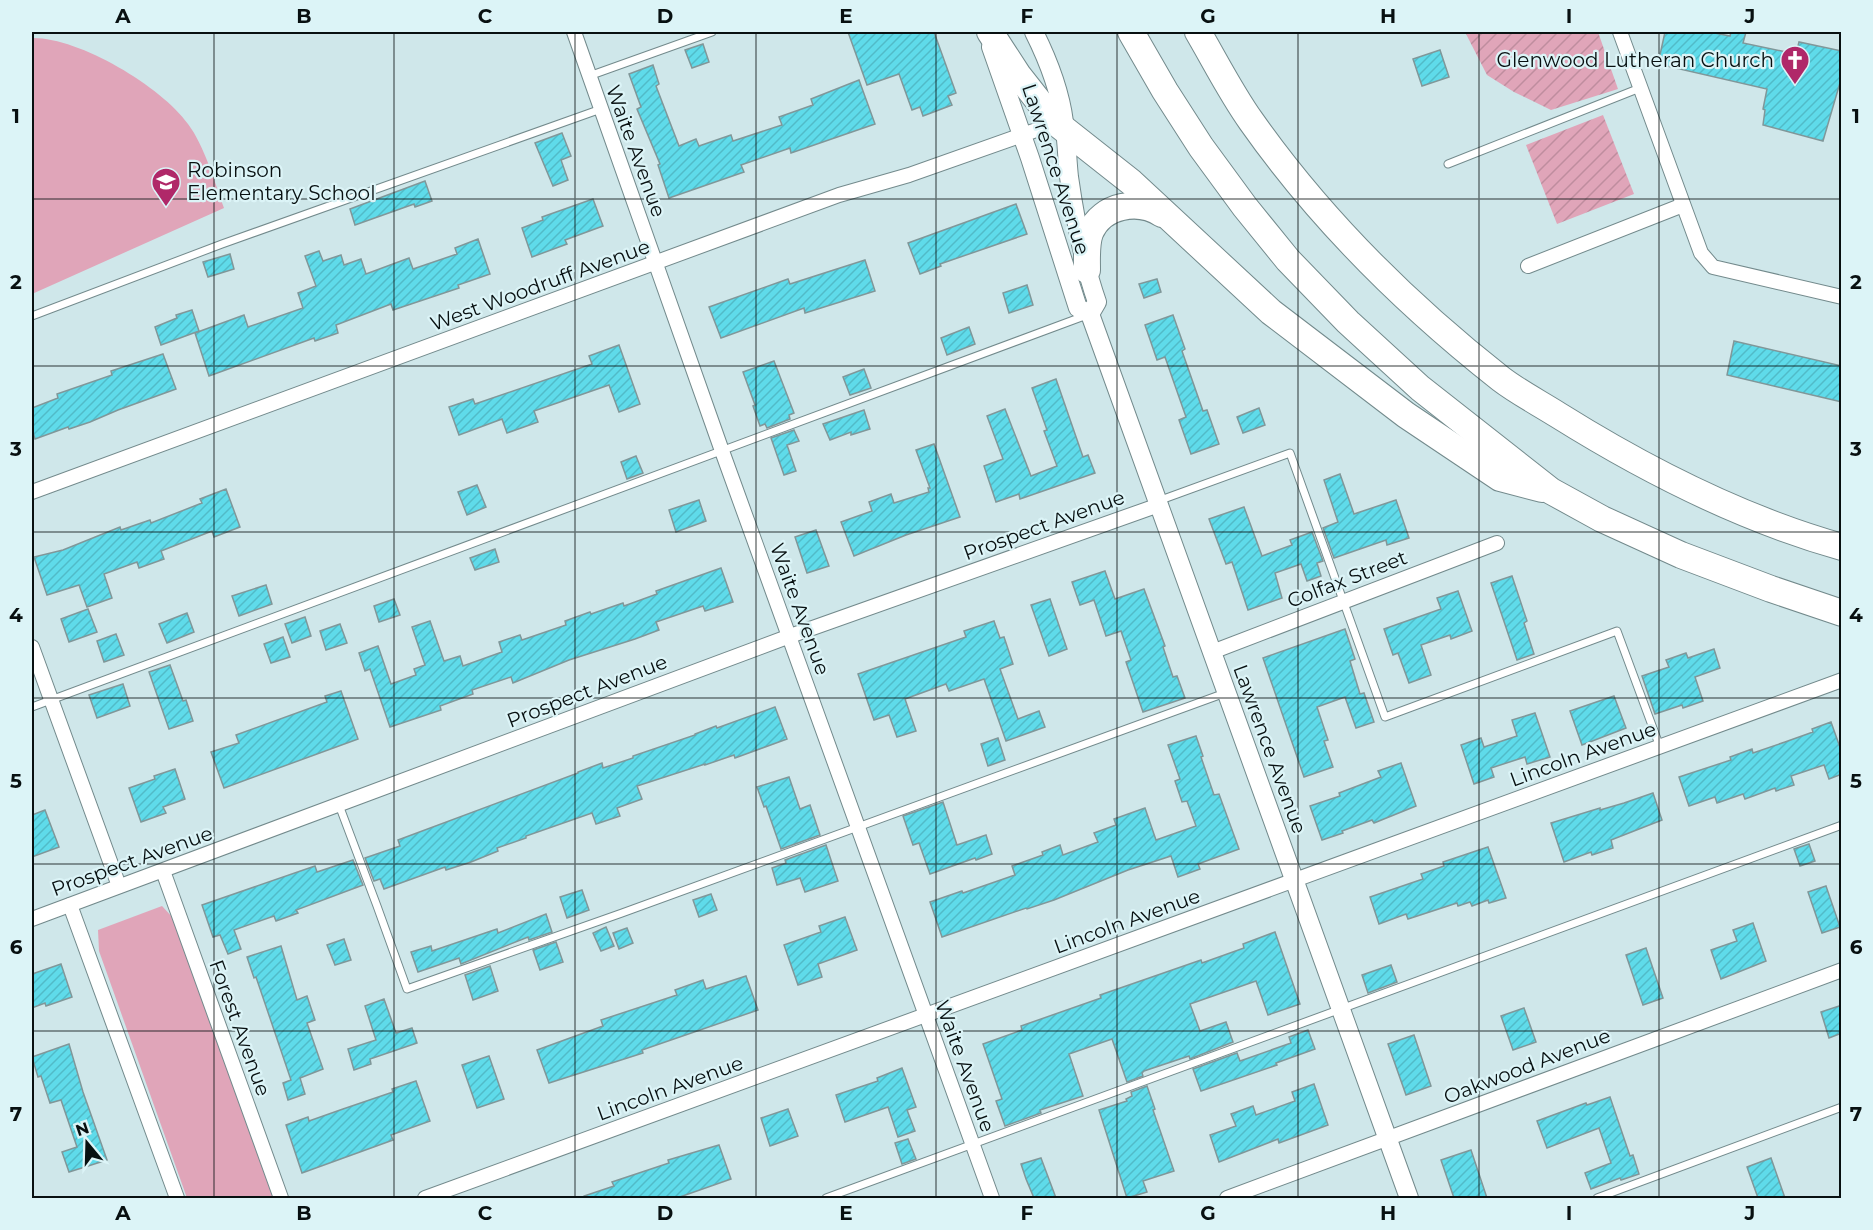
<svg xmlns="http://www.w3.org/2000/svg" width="1873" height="1230" viewBox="0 0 1873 1230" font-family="Montserrat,sans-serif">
  <defs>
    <pattern id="garden-furrows" width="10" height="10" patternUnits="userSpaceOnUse" patternTransform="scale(1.5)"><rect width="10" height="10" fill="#e0a5b9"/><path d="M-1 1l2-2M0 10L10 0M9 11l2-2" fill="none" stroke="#bf8d9e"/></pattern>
    <pattern id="building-hatch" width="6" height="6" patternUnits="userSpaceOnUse" patternTransform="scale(1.5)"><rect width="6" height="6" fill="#5fdbea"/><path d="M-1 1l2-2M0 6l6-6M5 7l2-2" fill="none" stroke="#51bbc8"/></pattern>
  </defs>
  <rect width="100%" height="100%" fill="#cfe7ea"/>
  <!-- green -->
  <g fill="#e0a5b9">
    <path d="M32,38c46,-1 129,48 156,86 16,21 27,59 36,84l-192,86z"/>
    <path d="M162,906l12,13 99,279h-86l-88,-247 -1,-21z"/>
  </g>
  <!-- garden -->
  <g fill="url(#garden-furrows)">
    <path d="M1465,32h133l20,57 -67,21 -37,-18 -27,-17z"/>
    <path d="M1603,115l31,79 -77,30 -31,-79z"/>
  </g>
  <!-- building -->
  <g fill="url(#building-hatch)" stroke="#809799" stroke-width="1.5">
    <path d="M848,32h86l22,61 -8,3 4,9 -29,11 -3,-9 -8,3 -13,-36 -32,11z"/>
    <path d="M1665,32h45l20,4 1,-4h15l-3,11 53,11 3,-12 43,9v25l-19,65 -60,-16 2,-15 -2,-1 4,-20 -109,-25z"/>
    <path d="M703,44l6,18 -17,6 -7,-18z"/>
    <path d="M1440,50l9,27 -27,9 -9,-27z"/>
    <path d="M653,65l6,19 -3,2 23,60 17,-7 3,7 32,-11 2,6 49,-16 -3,-8 34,-12 -2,-6 48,-19 16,44 -84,29 -1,-5 -49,17 3,7 -75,26 -11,-33 2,-1 -23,-55 4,-2 -12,-33z"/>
    <path d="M562,133l9,23 -10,4 7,20 -15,6 -18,-43z"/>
    <path d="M425,181l7,20 -17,6 -1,-3 -59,21 -5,-16z"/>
    <path d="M593,199l10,27 -38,14 2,4 -35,13 -10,-29 21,-8 -1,-3z"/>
    <path d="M1016,204l11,30 -87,30 1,2 -21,8 -12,-31z"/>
    <path d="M478,239l12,35 -32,11 1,3 -66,22 -2,-6 -55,21 2,8 -23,8 -1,-3 -105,38 -14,-43 49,-18 4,12 55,-19 -5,-15 18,-7 -11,-30 14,-5 4,10 18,-6 3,10 17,-6 5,15 43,-16 4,11 44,-15 -2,-6z"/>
    <path d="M230,254l4,15 -26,8 -5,-15z"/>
    <path d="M865,260l10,31 -70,22 -1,-5 -83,30 -12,-31 79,-28 2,5z"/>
    <path d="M1157,279l4,13 -17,6 -5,-14z"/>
    <path d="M1027,285l6,20 -24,8 -6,-20z"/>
    <path d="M192,310l7,21 -38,14 -6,-18 22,-9 -1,-3z"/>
    <path d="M1173,315l12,34 -3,2 21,60 4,-1 12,34 -28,10 -12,-34 7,-3 -21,-60 -8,3 -12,-35z"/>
    <path d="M969,327l6,17 -28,11 -6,-17z"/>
    <path d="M1734,341l108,25v36l-115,-27z"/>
    <path d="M619,345l21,59 -21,8 -10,-27 -75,26 4,11 -31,11 -5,-14 -43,16 -10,-28 24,-8 2,5 117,-40 -3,-8z"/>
    <path d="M163,354l13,35 -58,21 -28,12 -21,7 -1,-2 -33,12 -3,-10v-21l26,-10 -1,-4 55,-19 -1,-4z"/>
    <path d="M774,361l20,52 -5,2 1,4 -23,9 -2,-4 -5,2 -7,-20 2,-1 -12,-33z"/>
    <path d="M864,369l7,19 -21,7 -7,-18z"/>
    <path d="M1056,379l27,78 5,-2 7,18 -75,26 -1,-5 -23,8 -12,-36 19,-7 -16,-43 18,-7 26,67 26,-10 -13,-35 3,-1 -15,-42z"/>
    <path d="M1259,408l6,17 -22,8 -6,-16z"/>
    <path d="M864,410l6,19 -19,6v-3l-21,8 -7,-16z"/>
    <path d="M794,430l5,11 -12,4 9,26 -12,4 -13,-37z"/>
    <path d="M934,444l26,73 -54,18 -52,21 -13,-34 31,-11 -3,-9 22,-8 3,9 35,-11 -1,-4h2l-14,-38z"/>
    <path d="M636,456l7,17 -16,6 -6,-17z"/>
    <path d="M1340,474l14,40 42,-14 13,38 -22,7 -1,-5 -52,18 -11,-30 15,-6 -14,-42z"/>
    <path d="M477,485l9,22 -19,8 -9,-23z"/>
    <path d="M226,489l14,38 -26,10 -2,-6 -51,20 3,8 -25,9 -2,-6 -33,12 8,24 -25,9 -8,-22 -32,10 -13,-38 29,-7 57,-23 1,3 29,-10 1,3 51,-20 -2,-4z"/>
    <path d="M699,500l7,21 -30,11 -7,-22z"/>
    <path d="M1244,507l18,49 30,-11 -2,-5 22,-8 11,29 -6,2 4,13 -14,5 -6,-17 -26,9 7,25 -34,12 -16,-48 -6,2 -17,-45z"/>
    <path d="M816,530l13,36 -22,7 -12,-36z"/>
    <path d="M495,549l4,13 -24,8 -5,-12z"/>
    <path d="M721,568l12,34 -28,9 -2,-5 -47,16 3,8 -24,9 -66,21 -56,23 -2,-6 -39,13 1,4 -33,12 1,4 -51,17 -20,-58 -5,2 -6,-18 19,-7 13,38 25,-9 -2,-6 11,-4 -13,-38 18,-6 14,40 16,-5 3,10 39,-14 -3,-10 21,-7 2,5 44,-15 -1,-4 25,-9 1,2 32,-11 1,3 33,-12 -1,-3z"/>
    <path d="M1105,571l10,28 29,-10 21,57 -2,1 10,30 4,-1 8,22 -42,14 -17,-50 5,-2 -10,-29 -15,5 -12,-36 -14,5 -8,-23z"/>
    <path d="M1512,576l15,45 -3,2 10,31 -17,6 -26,-77z"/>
    <path d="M266,585l6,19 -33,12 -7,-20z"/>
    <path d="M1458,591l14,40 -21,8 -1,-4 -29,10 10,30 -22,8 -11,-30 -5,2 -9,-26 57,-20 -4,-11z"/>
    <path d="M394,599l6,16 -21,7 -5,-16z"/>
    <path d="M1050,599l17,50 -18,7 -18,-51z"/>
    <path d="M88,609l9,23 -28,10 -8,-23z"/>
    <path d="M187,613l7,19 -27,11 -8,-19z"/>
    <path d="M305,617l6,19 -19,7 -7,-19z"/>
    <path d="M994,621l6,17 4,-1 9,27 -13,5 18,50 21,-8 6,16 -39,14 -22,-62 -35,12 -3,-7 -41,15 11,32 -19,6 -8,-22 -15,5 -16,-46 108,-37 -2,-6z"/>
    <path d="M340,624l7,19 -21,7 -6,-19z"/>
    <path d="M1345,629l10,30 -5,2 10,33 4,-1 10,29 -18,6 -11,-31 -28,10 11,33 -4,1 9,26 -29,10 -41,-119z"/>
    <path d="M116,634l8,21 -20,7 -7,-21z"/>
    <path d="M283,637l7,20 -19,6 -7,-19z"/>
    <path d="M1714,649l6,19 -25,9 8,24 -20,7 -1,-3 -27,9 -13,-38 27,-9 -3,-7 20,-7 2,5z"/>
    <path d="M170,665l13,36 3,-1 7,21 -24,8 -20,-57z"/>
    <path d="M123,684l7,22 -33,12 -8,-23z"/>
    <path d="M341,691l17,48 -134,49 -13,-36 28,-9 -3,-8 91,-33 -2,-6z"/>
    <path d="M1614,696l12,32 -44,17 -12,-34z"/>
    <path d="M775,707l12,32 -52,19 -1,-3 -29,10v-1l-68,22 5,13 -25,9 3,8 -24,8 -4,-11 -66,23v2l-29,10 1,3 -27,11 -25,8 -1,-3 -61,22 -4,-10 -6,2 -9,-23 35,-12 -2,-6 180,-67v-1l24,-9 1,5 30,-10v-2l62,-21v-1l21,-8 1,2z"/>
    <path d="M1535,713l15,44 -23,7 -2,-7 -34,11 3,9 -20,7 -13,-39 20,-7 3,9 33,-11 -5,-16z"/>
    <path d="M1831,722l11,31v21l-13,5 -5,-14 -33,11 3,9 -18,6 -1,-3 -30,11 -2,-5 -26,9 -2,-6 -26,9 -10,-29 52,-17 -1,-3 22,-8 1,4 32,-11 28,-10 -1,-3z"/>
    <path d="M1196,736l7,20 -2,1 13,38 5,-1 20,55 -41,15 2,5 -22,8 -7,-21 -43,14 -74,30 -27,9 -1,-1 -84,29 -12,-35 32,-11 1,2 52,-18 -3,-9 31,-11 -1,-3 18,-7 3,10 35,-13 -4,-9 22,-8 -2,-6 31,-11 11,32 40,-14 -9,-25 -5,1 -7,-21 5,-2 -12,-34z"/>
    <path d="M998,738l7,22 -17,6 -7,-22z"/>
    <path d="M1401,763l15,43 -42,17 -2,-3 -30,11 1,2 -21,7 -12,-34 30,-10 -1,-3 42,-16 -3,-6z"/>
    <path d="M175,769l10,30 -22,8 3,6 -25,9 -12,-34 26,-9 -1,-3z"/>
    <path d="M789,777l11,32 10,-4 10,30 -39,14 -15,-43 -2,1 -7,-20z"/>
    <path d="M1653,793l9,27 -51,20 2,8 -21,7 -1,-3 -27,10 -13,-39 49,-15v2l24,-7z"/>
    <path d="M943,802l14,43 29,-10 6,19 -16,6 -1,-2 -45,16 -11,-31 -6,2 -10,-29z"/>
    <path d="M45,810l14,37 -27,10v-42z"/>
    <path d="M1809,844l6,17 -15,5 -6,-17z"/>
    <path d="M826,845l12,36 -33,11 -5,-14 -23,7 -5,-17 14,-5 -1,-3z"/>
    <path d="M1488,847l18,51 -17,5 -1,-3 -16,6 -2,-4 -12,4 -1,-3 -49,16 -2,-5 -27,10 -9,-27 53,-18 -2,-5 23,-8 -1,-4z"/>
    <path d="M353,860l10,25 -67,25 2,3 -22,8 -2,-5 -40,14 7,19 -13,5 -8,-19 -7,2 -11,-32 113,-39 2,6z"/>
    <path d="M1826,886l14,41 -18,6 -14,-41z"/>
    <path d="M582,890l7,20 -22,8 -7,-21z"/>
    <path d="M711,894l6,16 -18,7 -6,-17z"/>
    <path d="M546,914l6,18 -23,8 -1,-3 -67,27 -2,-6 -41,14 -7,-20 20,-6 1,5 65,-22 1,4z"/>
    <path d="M845,917l12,33 -39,14 4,13 -24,8 -14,-40 37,-13 -2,-6z"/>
    <path d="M1753,923l13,38 -45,18 -10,-29 26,-9 -4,-11z"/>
    <path d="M606,927l8,19 -13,5 -8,-18z"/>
    <path d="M627,928l6,15 -14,6 -6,-16z"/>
    <path d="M1275,932l25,72 -32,11 -12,-34 -66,23 10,27 26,-9 7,20 -43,17 -1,-3 -45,15 -2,2 1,3 -16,6 -15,-43 -43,15 14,42 -43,14 1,3 -36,13 -9,-25 6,-2 -19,-55 39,-14 -1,-4 80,-28 -1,-3 101,-35 1,3 42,-15 -1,-4z"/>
    <path d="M344,939l7,21 -16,5 -8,-20z"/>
    <path d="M556,942l7,20 -23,8 -7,-20z"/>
    <path d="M281,946l16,54 10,-4 8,24 -8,3 16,46 -23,9 5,16 -17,6 -5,-17 8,-3 -35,-103 -2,1 -7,-21z"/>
    <path d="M1646,948l17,50 -20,7 -17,-50z"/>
    <path d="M61,964l11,33 -26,9 -1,-3 -13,5v-34z"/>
    <path d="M1391,965l6,17 -29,11 -6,-18z"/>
    <path d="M490,966l8,25 -25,9 -8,-25z"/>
    <path d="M746,976l12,34 -116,40 1,3 -94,30 -12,-33 66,-24 -2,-6 76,-25 -2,-5 28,-10 3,9z"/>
    <path d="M384,999l12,34 16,-5 5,15 -47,16 1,5 -17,6 -6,-21 28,-9 -11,-34z"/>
    <path d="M1842,1005v28l-13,5 -8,-26z"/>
    <path d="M1524,1008l12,34 -23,8 -12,-34z"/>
    <path d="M1308,1030l7,19 -39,14 1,2 -76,26 -8,-22 44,-16 3,8 51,-18 -2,-6z"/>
    <path d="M1414,1035l17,51 -25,9 -18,-51z"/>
    <path d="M69,1044l14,48 24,68 -38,12 -7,-20 15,-5 -16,-47 -11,3 -9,-27 -3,1 -6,-20z"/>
    <path d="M489,1056l15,43 -27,9 -15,-43z"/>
    <path d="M902,1068l14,39 -9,3 8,21 -17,6 -10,-30 -43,15 -9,-27 42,-14 -1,-3z"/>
    <path d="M416,1081l14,40 -39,14 2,5 -91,33 -16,-48 22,-8 1,4 34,-12 50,-17 -1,-3z"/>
    <path d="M1314,1084l14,41 -49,18 -1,-4 -59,23 -9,-27 26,-9 -5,-12 22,-8 3,9 39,-14 -3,-9z"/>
    <path d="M1147,1086l8,23 -2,1 21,61 -31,10 4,11 -20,6 -28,-88 28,-9 -1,-2 6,-3 -1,-4z"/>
    <path d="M1610,1097l20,59 3,-1 6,19 -18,6 -1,-2 -29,11 -6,-16 26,-10 -12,-35 -52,20 -10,-27 49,-18 1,2z"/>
    <path d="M788,1109l10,27 -28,10 -9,-28z"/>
    <path d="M908,1139l8,20 -14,5 -7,-21z"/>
    <path d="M719,1145l12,34 -54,19h-93v-2l30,-10 -2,-4 57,-19 -1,-3z"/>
    <path d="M1471,1150l16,48h-33l-13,-38z"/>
    <path d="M1041,1158l15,40h-22l-8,-19 -5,-15z"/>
    <path d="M1771,1158l14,40h-27l-11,-31z"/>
  </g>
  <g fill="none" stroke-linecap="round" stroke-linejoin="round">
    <!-- service casing -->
    <g stroke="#738a8c" stroke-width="9">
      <g id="service">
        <path d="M589,76l123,-44"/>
        <path d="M1448,164l192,-76"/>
        <path d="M32,316l190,-72 379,-135"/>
        <path d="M1158,501l132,-48 95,264 232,-86 43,116"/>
        <path d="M32,707l1055,-392"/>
        <path d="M339,805l38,101 30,83 215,-76 603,-220"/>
        <path d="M826,1198l1016,-373"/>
        <path d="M1597,1198l245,-91"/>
      </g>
    </g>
    <!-- minor casing -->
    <g stroke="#738a8c" stroke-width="16">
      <g id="minor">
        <path d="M574,32l148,419 270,747"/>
        <path d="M1620,32l81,221 12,14 129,30"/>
        <path d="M1528,266l155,-61"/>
        <path d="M32,492l807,-297 70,-20 150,-53"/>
        <path d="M32,647l87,239"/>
        <path d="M1212,652l285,-109"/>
        <path d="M163,871l118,327"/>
        <path d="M70,905l107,293"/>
        <path d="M32,919l758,-283 369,-131"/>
        <path d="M425,1198l1417,-518"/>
        <path d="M1227,1198l615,-228"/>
      </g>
    </g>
    <!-- tertiary casing -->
    <g stroke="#738a8c" stroke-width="20">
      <g id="tertiary">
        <path d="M1034,32c14,28 26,58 30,90 3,19 3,37 5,55 6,42 14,85 28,125l-7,12"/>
        <path d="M991,47l39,111 48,150 12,6 319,884"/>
      </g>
    </g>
    <!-- motorway casing -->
    <g stroke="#738a8c" stroke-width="28">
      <g id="motorway">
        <path d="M990,32l28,43 37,47 76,60 140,130 135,103 94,63 42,11"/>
        <path d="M1131,32l34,59 36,56 44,60 43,53 60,62 72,66 131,103 51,28 79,36 90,34 71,24"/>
        <path d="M1198,32c17,29 33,61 53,89 69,98 156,184 250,258 17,13 38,24 57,36 88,55 184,104 284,132"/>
        <path d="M1087,270c0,-12 -1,-26 3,-37 12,-29 49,-34 72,-19"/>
      </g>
    </g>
    <!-- service -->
    <use href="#service" stroke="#fff" stroke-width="7"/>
    <!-- minor -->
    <use href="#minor" stroke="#fff" stroke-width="14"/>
    <!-- tertiary -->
    <use href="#tertiary" stroke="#fff" stroke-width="18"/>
    <!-- motorway -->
    <use href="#motorway" stroke="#fff" stroke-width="26"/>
  </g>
  <!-- grid -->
  <path fill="none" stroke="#081011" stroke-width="1.5" stroke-opacity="0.55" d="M214,32v1166M394,32v1166M575,32v1166M756,32v1166M936,32v1166M1117,32v1166M1298,32v1166M1479,32v1166M1659,32v1166M32,199h1810M32,366h1810M32,532h1810M32,698h1810M32,864h1810M32,1031h1810"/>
  <!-- icons -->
  <defs>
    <g id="church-pin" transform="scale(1.5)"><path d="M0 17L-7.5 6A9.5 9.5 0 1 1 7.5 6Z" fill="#b02869" stroke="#dcf4f7"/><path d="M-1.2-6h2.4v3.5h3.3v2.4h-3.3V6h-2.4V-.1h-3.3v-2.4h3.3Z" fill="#fff"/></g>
    <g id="school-pin" transform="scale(1.5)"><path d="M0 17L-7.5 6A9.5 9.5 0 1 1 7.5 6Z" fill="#b02869" stroke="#dcf4f7"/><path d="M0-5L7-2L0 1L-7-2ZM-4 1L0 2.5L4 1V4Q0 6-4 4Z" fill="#fff"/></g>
  </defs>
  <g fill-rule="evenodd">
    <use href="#church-pin" x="1795" y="60"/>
    <use href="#school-pin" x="166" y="182"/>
  </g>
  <g text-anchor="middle" stroke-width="4.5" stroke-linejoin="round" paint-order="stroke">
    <!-- poi labels -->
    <g font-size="20" fill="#081011" stroke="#dcf4f7" text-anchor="end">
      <text x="1774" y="67">Glenwood Lutheran Church</text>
      <text x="187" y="177" text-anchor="start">Robinson<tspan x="187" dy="23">Elementary School</tspan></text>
    </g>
    <!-- street labels -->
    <g font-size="20" fill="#081011" stroke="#dcf4f7">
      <text transform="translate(636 151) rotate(70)" y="7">Waite Avenue</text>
      <text transform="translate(1056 169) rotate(72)" y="7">Lawrence Avenue</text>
      <text transform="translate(540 285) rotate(-20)" y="7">West Woodruff Avenue</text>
      <text transform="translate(1044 525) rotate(-20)" y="7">Prospect Avenue</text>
      <text transform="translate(1347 579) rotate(-21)" y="7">Colfax Street</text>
      <text transform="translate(800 609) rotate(70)" y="7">Waite Avenue</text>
      <text transform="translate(587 691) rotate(-21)" y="7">Prospect Avenue</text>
      <text transform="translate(1270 749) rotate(70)" y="7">Lawrence Avenue</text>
      <text transform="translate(1583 754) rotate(-20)" y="7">Lincoln Avenue</text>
      <text transform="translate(132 861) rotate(-20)" y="7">Prospect Avenue</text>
      <text transform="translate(1127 921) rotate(-20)" y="7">Lincoln Avenue</text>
      <text transform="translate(240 1028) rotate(70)" y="7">Forest Avenue</text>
      <text transform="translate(965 1066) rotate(70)" y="7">Waite Avenue</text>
      <text transform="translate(1527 1066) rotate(-21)" y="7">Oakwood Avenue</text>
      <text transform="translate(670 1088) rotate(-20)" y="7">Lincoln Avenue</text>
    </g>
  </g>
  <!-- border -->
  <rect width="1873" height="1230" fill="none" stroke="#dcf4f7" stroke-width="66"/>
  <!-- north arrow -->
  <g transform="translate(87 1143) rotate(341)" stroke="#dcf4f7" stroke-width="4.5" paint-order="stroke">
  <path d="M0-4.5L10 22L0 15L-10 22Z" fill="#081011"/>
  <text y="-9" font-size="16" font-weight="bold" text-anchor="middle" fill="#081011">N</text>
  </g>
  <rect x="33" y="33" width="1807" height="1164" fill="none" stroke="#081011" stroke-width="2"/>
  <g font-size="20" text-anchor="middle" font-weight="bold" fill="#081011">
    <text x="123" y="23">A</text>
    <text x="304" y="23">B</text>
    <text x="485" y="23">C</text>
    <text x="665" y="23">D</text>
    <text x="846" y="23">E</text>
    <text x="1027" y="23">F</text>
    <text x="1208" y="23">G</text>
    <text x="1388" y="23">H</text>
    <text x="1569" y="23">I</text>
    <text x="1750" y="23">J</text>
    <text x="16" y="123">1</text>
    <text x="1856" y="123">1</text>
    <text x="16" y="289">2</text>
    <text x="1856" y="289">2</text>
    <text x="16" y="456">3</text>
    <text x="1856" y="456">3</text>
    <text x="16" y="622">4</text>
    <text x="1856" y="622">4</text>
    <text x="16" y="788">5</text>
    <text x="1856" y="788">5</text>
    <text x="16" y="954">6</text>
    <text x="1856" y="954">6</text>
    <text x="16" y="1121">7</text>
    <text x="1856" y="1121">7</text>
    <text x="123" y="1220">A</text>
    <text x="304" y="1220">B</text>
    <text x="485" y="1220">C</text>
    <text x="665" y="1220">D</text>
    <text x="846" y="1220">E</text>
    <text x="1027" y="1220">F</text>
    <text x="1208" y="1220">G</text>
    <text x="1388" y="1220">H</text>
    <text x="1569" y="1220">I</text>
    <text x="1750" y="1220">J</text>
  </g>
</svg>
